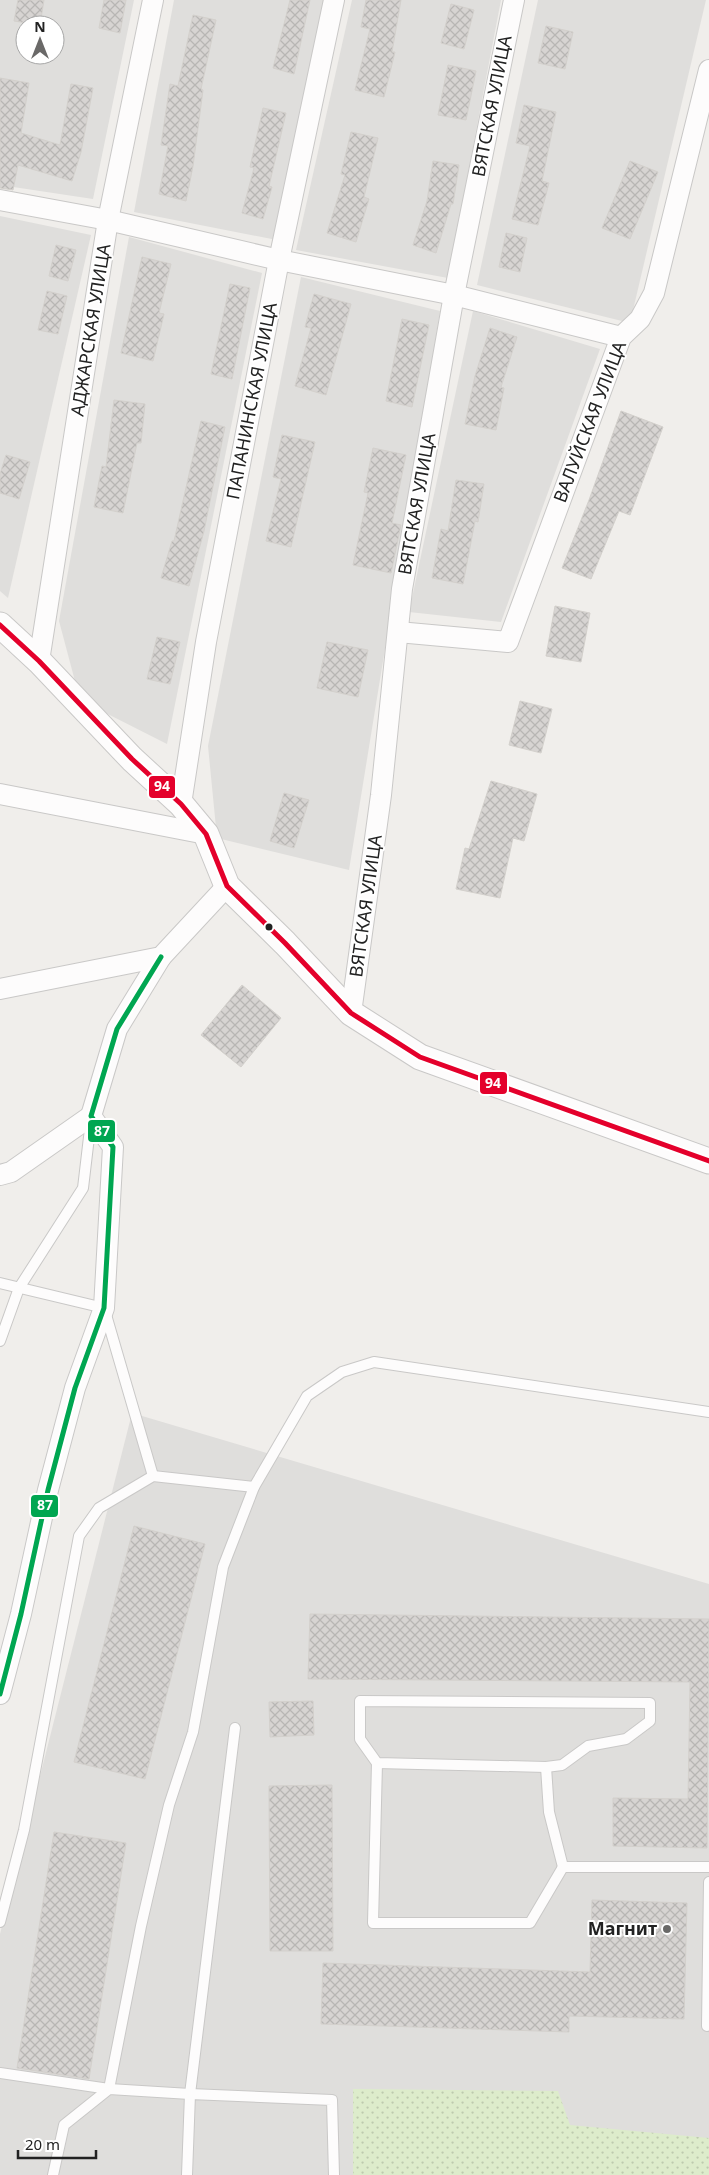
<svg xmlns="http://www.w3.org/2000/svg" width="709" height="2175" viewBox="0 0 709 2175" font-family="'Noto Sans',sans-serif">
  <defs>
    <pattern id="grass-dots" width="8" height="8" patternUnits="userSpaceOnUse" patternTransform="scale(1.25)"><rect width="8" height="8" fill="#ddeccb"/><path d="M2 2h.1M6 6h.1" fill="none" stroke="#bdcaae" stroke-width="1.8" stroke-linecap="round"/></pattern>
    <pattern id="building-cross-hatch" width="8" height="8" patternUnits="userSpaceOnUse" patternTransform="scale(1.25)"><rect width="8" height="8" fill="#d7d4d2"/><path d="M0 0l8 8M0 8l8-8" fill="none" stroke="#b8b6b4"/></pattern>
  </defs>
  <rect width="100%" height="100%" fill="#f0eeeb"/>
  <!-- residential -->
  <g fill="#dfdedc" fill-rule="evenodd">
    <path d="M0,0h134l-41,199 -93,-14zM25,25h30v30h-30z"/>
    <path d="M174,0h152l-49,240 -143,-28z"/>
    <path d="M352,0h149l-53,278 -152,-28z"/>
    <path d="M538,0h168l-76,323 -153,-38z"/>
    <path d="M0,216l91,19 -83,363 -8,-7z"/>
    <path d="M129,237l133,36 -95,471 -87,-44 -21,-79z"/>
    <path d="M301,277l139,34 -91,559 -132,-32 -9,-92z"/>
    <path d="M473,311l127,38 -99,273 -92,-10z"/>
    <path d="M132,1413l577,171v591h-709v-241z"/>
  </g>
  <!-- grass -->
  <path fill="url(#grass-dots)" d="M353,2089l205,2 12,34 139,13v37h-356z"/>
  <!-- building -->
  <g fill="url(#building-cross-hatch)" stroke="#d3d0cc">
    <path d="M18,0h26l-4,25 -26,-4z"/>
    <path d="M104,0h22l-6,33 -21,-5z"/>
    <path d="M290,0h20l-16,74 -21,-6z"/>
    <path d="M366,0h35l-9,52h3l-11,45 -29,-7 15,-61 -9,-2z"/>
    <path d="M451,4l23,6 -10,39 -23,-6z"/>
    <path d="M193,15l23,5 -15,69 2,1 -10,76 -7,35 -27,-7 9,-48 -7,-1 9,-61 8,2z"/>
    <path d="M546,26l27,6 -8,37 -27,-6z"/>
    <path d="M448,65l28,6 -10,49 -28,-5z"/>
    <path d="M0,78l29,5 -8,50 39,12 11,-61 22,4 -12,64 -9,29 -54,-16 -5,25 -13,-2z"/>
    <path d="M524,105l32,7 -14,69 7,2 -11,42 -26,-6 18,-73 -14,-3z"/>
    <path d="M263,108l23,5 -17,73 3,1 -9,32 -21,-6 12,-45 -4,-1z"/>
    <path d="M351,132l27,6 -14,59 5,2 -13,43 -29,-9 18,-58 -4,-1z"/>
    <path d="M433,161l26,4 -6,39h-2l-15,49 -23,-8 14,-44z"/>
    <path d="M630,161l28,11 -28,67 -28,-11z"/>
    <path d="M506,233l21,5 -7,34 -21,-5z"/>
    <path d="M56,245l20,5 -8,31 -19,-5z"/>
    <path d="M142,257l29,7 -12,49 5,1 -11,47 -32,-8z"/>
    <path d="M230,284l20,4 -18,91 -21,-5z"/>
    <path d="M47,291l20,5 -9,38 -20,-4z"/>
    <path d="M314,294l37,10 -25,91 -31,-9 16,-58 -6,-1z"/>
    <path d="M402,319l27,6 -17,82 -26,-6z"/>
    <path d="M490,328l27,9 -16,50 3,1 -8,42 -31,-6 10,-48z"/>
    <path d="M114,400l31,4 -4,39h-4l-14,70 -29,-6 8,-41 4,1z"/>
    <path d="M621,411l42,16 -33,88 -11,-4 -28,68 -29,-11 27,-68z"/>
    <path d="M201,421l24,6 -21,104 -15,55 -28,-8 11,-37h2z"/>
    <path d="M282,435l33,7 -24,105 -25,-6 15,-62 -8,-2z"/>
    <path d="M373,448l33,7 -14,68 9,2 -10,48 -38,-8 15,-72 -4,-1z"/>
    <path d="M6,455l24,7 -11,37 -19,-6v-19z"/>
    <path d="M456,480l28,4 -6,38 -3,-1 -12,63 -31,-6 9,-49 7,2z"/>
    <path d="M555,606l35,7 -9,49 -35,-6z"/>
    <path d="M157,637l23,5 -10,42 -23,-5z"/>
    <path d="M327,642l41,8 -10,47 -41,-9z"/>
    <path d="M520,701l32,8 -11,44 -32,-8z"/>
    <path d="M491,781l46,13 -13,47 -11,-3 -13,60 -44,-9 9,-41 4,1z"/>
    <path d="M284,793l25,7 -15,48 -24,-7z"/>
    <path d="M242,985l39,33 -40,49 -40,-32z"/>
    <path d="M134,1526l71,18 -60,235 -71,-17z"/>
    <path d="M310,1614l399,5 -2,229 -94,-2v-48l75,1 2,-117 -382,-3z"/>
    <path d="M313,1701l1,34 -44,2 -1,-35z"/>
    <path d="M332,1785l1,166h-63l-1,-165z"/>
    <path d="M54,1832l72,11 -37,236 -72,-11z"/>
    <path d="M592,1900l95,3 -3,116 -115,-3v16l-248,-8 2,-61 267,9z"/>
  </g>
  <g fill="none" stroke-linecap="round" stroke-linejoin="round">
    <!-- service casing -->
    <g stroke="#c9c8c7" stroke-width="12">
      <g id="service">
        <path d="M0,1283l104,25 49,168"/>
        <path d="M0,1341l19,-53 64,-100 8,-68"/>
        <path d="M360,1701l290,2v18l-24,18 -38,7 -26,19 -16,2 -169,-4 -17,-24z"/>
        <path d="M377,1763l-4,160h157l33,-56"/>
        <path d="M546,1767l3,45 14,55h146"/>
        <path d="M0,1922l24,-92 55,-294 20,-28 54,-32 101,11"/>
        <path d="M707,2026l2,-144"/>
        <path d="M0,2073l109,16 32,-163 28,-121 24,-73 30,-165 31,-80 53,-91 35,-24 32,-10 335,50"/>
        <path d="M53,2175l11,-50 45,-36 81,5 45,-366"/>
        <path d="M187,2175l3,-81 142,6 2,75"/>
      </g>
    </g>
    <!-- minor casing -->
    <g stroke="#c9c8c7" stroke-width="22">
      <g id="minor">
        <path d="M0,200l108,20 171,40 175,35 167,42"/>
        <path d="M398,632l110,10 113,-305 19,-18 14,-26 55,-223"/>
        <path d="M39,661l69,-441 45,-220"/>
        <path d="M0,794l206,40"/>
        <path d="M181,804l25,-162 73,-382 55,-260"/>
        <path d="M0,989l161,-32 66,-71"/>
        <path d="M351,1013l30,-218 21,-206 52,-294 60,-295"/>
        <path d="M0,1175l11,-3 80,-56"/>
        <path d="M0,1694l21,-80 27,-124 27,-102 29,-80 9,-161 -22,-31 26,-87 44,-72"/>
      </g>
    </g>
    <!-- tertiary casing -->
    <g stroke="#c9c8c7" stroke-width="27">
      <path id="tertiary" d="M0,625l39,36 93,98 49,45 25,30 21,52 58,57 66,70 69,44 289,104"/>
    </g>
    <!-- service -->
    <use href="#service" stroke="#fdfcfc" stroke-width="10"/>
    <!-- minor -->
    <use href="#minor" stroke="#fdfcfc" stroke-width="20"/>
    <!-- tertiary -->
    <use href="#tertiary" stroke="#fdfcfc" stroke-width="25"/>
    <!-- bus-1 casing -->
    <g stroke="#fff" stroke-width="9">
      <path id="bus-1" d="M0,625l39,36 93,98 49,45 25,30 21,52 58,57 66,70 69,44 289,104"/>
    </g>
    <!-- bus-2 casing -->
    <g stroke="#fff" stroke-width="9">
      <path id="bus-2" d="M0,1694l21,-80 27,-124 27,-102 29,-80 9,-161 -22,-31 26,-87 44,-72"/>
    </g>
    <!-- bus-1 -->
    <use href="#bus-1" stroke="#e4002b" stroke-width="5"/>
    <!-- bus-2 -->
    <use href="#bus-2" stroke="#00a651" stroke-width="5"/>
  </g>
  <!-- markers -->
  <circle fill="#222" stroke="#fff" stroke-width="2" cx="269" cy="927" r="4.5"/>
  <circle fill="#6a6968" stroke="#fff" stroke-width="2" cx="667" cy="1929" r="5"/>
  <g text-anchor="middle" stroke-width="4" stroke-linejoin="round" paint-order="stroke">
    <!-- street labels -->
    <g font-size="18" fill="#222" stroke="#fff">
      <text transform="translate(492 106) rotate(-79)" y="6">ВЯТСКАЯ УЛИЦА</text>
      <text transform="translate(91 330) rotate(-81)" y="6">АДЖАРСКАЯ УЛИЦА</text>
      <text transform="translate(252 401) rotate(-79)" y="6">ПАПАНИНСКАЯ УЛИЦА</text>
      <text transform="translate(590 422) rotate(-69)" y="6">ВАЛУЙСКАЯ УЛИЦА</text>
      <text transform="translate(417 504) rotate(-80)" y="6">ВЯТСКАЯ УЛИЦА</text>
      <text transform="translate(366 906) rotate(-82)" y="6">ВЯТСКАЯ УЛИЦА</text>
    </g>
    <!-- poi labels -->
    <g font-size="18" font-weight="bold" fill="#222" stroke="#fff" text-anchor="end">
      <text x="657" y="1935">Магнит</text>
    </g>
  </g>
  <g stroke="#fff" stroke-width="2">
    <rect x="148" y="775" width="28" height="24" rx="5" fill="#e4002b"/>
    <rect x="479" y="1071" width="29" height="24" rx="5" fill="#e4002b"/>
    <rect x="87" y="1119" width="29" height="24" rx="5" fill="#00a651"/>
    <rect x="30" y="1494" width="29" height="24" rx="5" fill="#00a651"/>
  </g>
  <g font-size="14" text-anchor="middle" font-weight="bold" fill="#fff">
    <text x="162" y="791">94</text>
    <text x="493" y="1088">94</text>
    <text x="102" y="1136">87</text>
    <text x="45" y="1510">87</text>
  </g>
  <!-- north arrow -->
  <g transform="translate(40 40)"><circle r="24" fill="#ffffff" stroke="#a7a7a7"/>
  <path d="M0-4L9 19L0 12L-9 19Z" fill="#6a6968"/>
  <text y="-8" font-size="14" font-weight="bold" text-anchor="middle" fill="#222222">N</text>
  </g>
  <!-- scale -->
  <path d="M18 2150v8h78v-8" fill="none" stroke="#222222" stroke-width="2.5"/>
  <text x="25" y="2150" font-size="15" fill="#222222" stroke="#ffffff" stroke-width="4" paint-order="stroke">20 m</text>
</svg>
